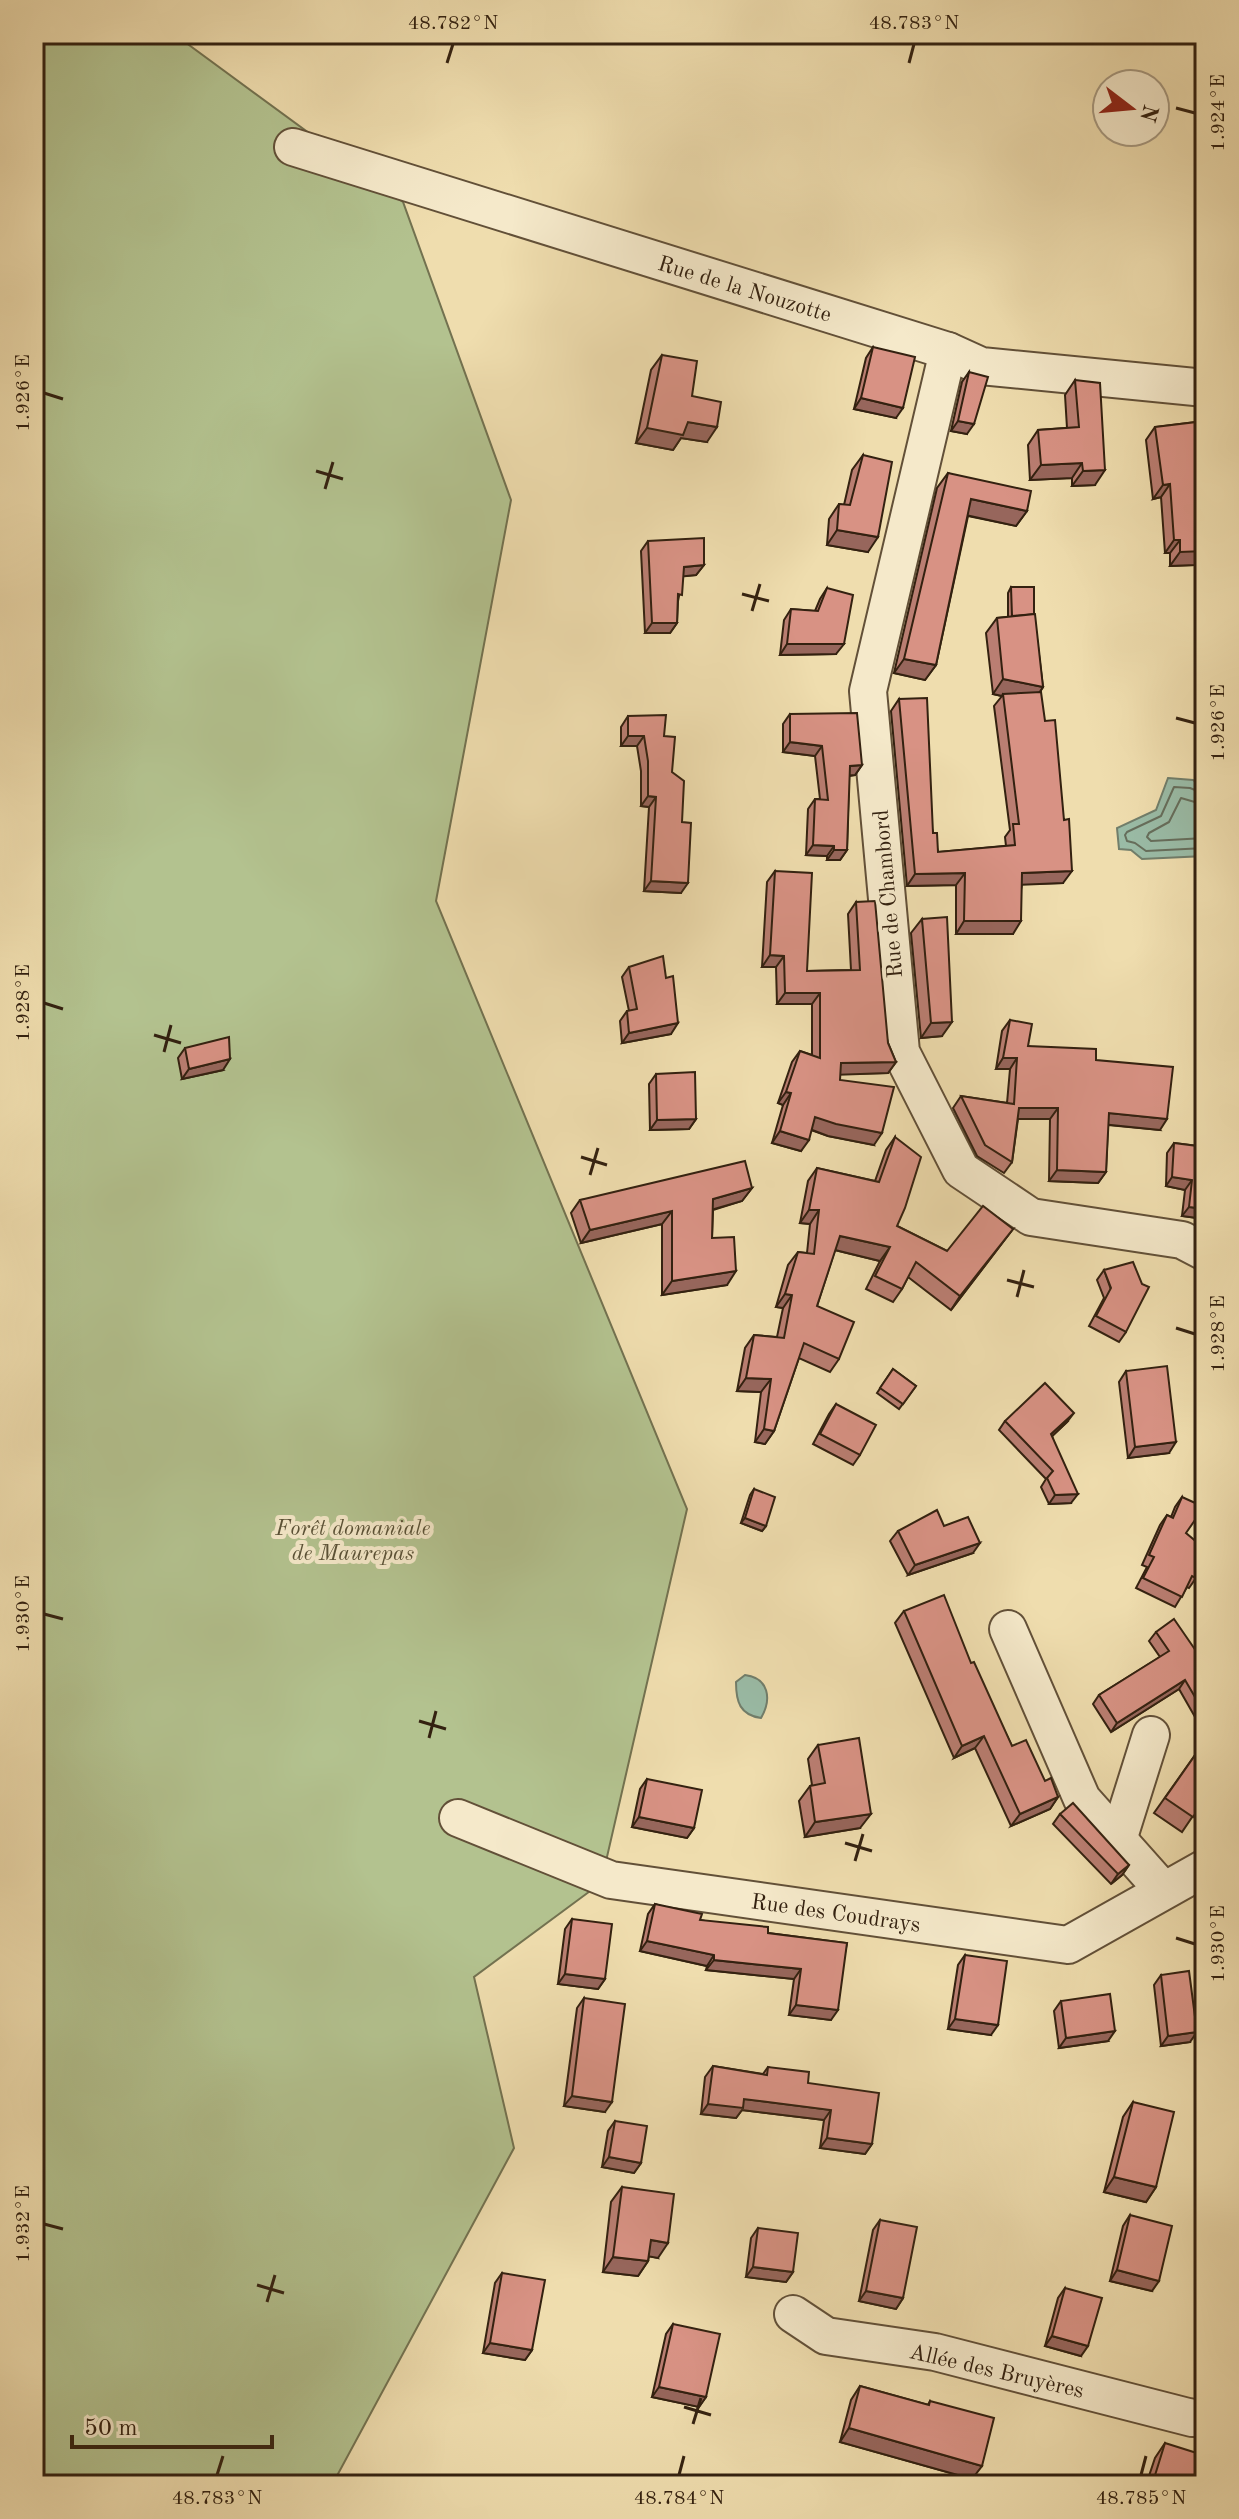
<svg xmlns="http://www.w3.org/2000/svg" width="1239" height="2519" viewBox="0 0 1239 2519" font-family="'Old Standard TT',serif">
  <rect width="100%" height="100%" fill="#efddae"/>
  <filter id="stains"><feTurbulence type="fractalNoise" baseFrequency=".0025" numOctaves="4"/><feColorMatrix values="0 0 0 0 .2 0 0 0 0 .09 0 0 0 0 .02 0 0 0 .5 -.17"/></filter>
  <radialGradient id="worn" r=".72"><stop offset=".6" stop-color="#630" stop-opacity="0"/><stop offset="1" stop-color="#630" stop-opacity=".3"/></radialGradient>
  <!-- green -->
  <path fill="#b3c28f" stroke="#737250" stroke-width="2" d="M34,34h140l229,168 108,298 -75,401 251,608 -86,374 -127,94 40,171 -182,337h-298z"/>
  <!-- water -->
  <g fill="#9abca7" stroke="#717e6b" stroke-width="2">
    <path d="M1168,778l25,2 12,9v67l-63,3 -11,-9 -12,-1 -2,-21 39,-18z"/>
    <path d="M745,1675c24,3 27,24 16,43 -21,-3 -25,-16 -25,-36z"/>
  </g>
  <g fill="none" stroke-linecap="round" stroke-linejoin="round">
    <!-- shore -->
    <g stroke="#666e5c" stroke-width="2">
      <path d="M1205,794l-15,-6 -16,-1 -13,29 -34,16 -2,3 2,6 8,2 11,8 59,-3"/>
      <path d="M1205,805l-24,-7 -12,24 -20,11 -2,4 4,4 54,-3"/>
    </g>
    <!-- minor casing -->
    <g stroke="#625038" stroke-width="40">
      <g id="minor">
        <path d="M293,147l655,204 33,15 224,22"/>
        <path d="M948,351l-80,340 33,361 60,118 70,47 151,23 23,12"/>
        <path d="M1008,1629l74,170 81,91"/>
        <path d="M458,1818l153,62 457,65 137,-77"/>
        <path d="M1118,1840l33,-105"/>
        <path d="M793,2314l33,22 109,16 257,66 13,-1"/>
      </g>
    </g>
    <!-- minor -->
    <use href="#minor" stroke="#f5e9ca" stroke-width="36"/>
  </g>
  <!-- wall -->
  <g fill="#ba7e72" stroke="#332110" stroke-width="2">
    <path d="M873,347l23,71 -42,-9 12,-51z"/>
    <path d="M662,355l30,41 15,46 -26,-4 -8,12 -37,-7 15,-73z"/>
    <path d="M969,372l-2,62 -16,-3 11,-49z"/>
    <path d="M1075,380l20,105 -23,1v-8l-42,2 -2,-35 10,-15 29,-2 -2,-33z"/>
    <path d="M1205,421v132l-1,-1 -9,13 -25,1v-13h-5l-4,-56 -8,2 -7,-59 9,-13z"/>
    <path d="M863,455l5,97 -41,-7 2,-26 10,-15 5,1 8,-35z"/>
    <path d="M948,473l79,38 -11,15 -48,-10 -32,149 -11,15 -31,-7 43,-185z"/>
    <path d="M648,541l56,24 -8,10 -13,1 -5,25 -1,22 -7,10h-25l-4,-82z"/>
    <path d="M1011,587l23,27 9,73 -3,5 23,191 -41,1 -9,50h-57v-49l-49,1 -16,-175 8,-12 39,153 68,-6 -1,-9 5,-7 -16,-124 8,-10 -9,-2 -7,-61 11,-15 11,-1v-24z"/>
    <path d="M827,588l9,66 -56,1 4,-35 7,-11 24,2 5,-12z"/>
    <path d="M790,714l72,51 -7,10 -6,1 -2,74 -7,10h-13v-4l-21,-1 2,-46 7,-10h5l-5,-43 -32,-4v-28z"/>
    <path d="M628,716l36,20 18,86 -1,71 -37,-2 5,-84 -8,-1v-35l-4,-25h-16v-19z"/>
    <path d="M775,871l32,100 44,-1 -3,-56 8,-12 32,141 8,19 -8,11 -48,1v6l34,65 -46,-9 -17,-6 -10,21 -29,-8 11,-38 -5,-2 14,-41 8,-11 12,4v-51h-35l-1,-37h-14l5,-85z"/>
    <path d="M922,919l20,117 -21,2 -10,-105z"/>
    <path d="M629,967l37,11 5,56 -49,9 -2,-22 7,-10h2l-7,-34z"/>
    <path d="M1010,1020l18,26 68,14 64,70 -52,-5 -2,47 -8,11 -49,-2 1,-62h-32l-6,43 -8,11 -27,-17 -24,-48 8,-12 46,7 3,-34h-14l6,-38z"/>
    <path d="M185,1048l38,22 -41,9 -4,-21z"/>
    <path d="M656,1074l40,45 -7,10 -39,1 -1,-46z"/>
    <path d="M895,1137l2,89 50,25 66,-22 -62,81 -43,-33 -6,12 -9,13 -27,-13 14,-28 -45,-11 -18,56 22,53 -9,13 -31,-14 -25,73 -9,13 -10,-2 6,-50 -24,-1 8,-43 9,-13 23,2 6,-29 -7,-1 12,-42 10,-13 9,1 3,-29 -10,-1 8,-42 9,-13 58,13 11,-31z"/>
    <path d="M1174,1143l31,4v72l-23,-3 3,-26 -19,-4 1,-33z"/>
    <path d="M752,1188l-10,13 -29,9 -1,28 15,47 -65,10v-71l-81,19 -10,-30 9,-13z"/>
    <path d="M1104,1270l22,62 -7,10 -30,-16 15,-28 -7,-18z"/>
    <path d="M893,1369l23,17 -17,23 -22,-16z"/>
    <path d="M1126,1371l43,82 -41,5 -9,-76z"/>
    <path d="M836,1404l24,51 -7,10 -40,-21 16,-30z"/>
    <path d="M1005,1421l62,1 -15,14 19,67 -22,1 -8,-17 5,-8 -47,-49z"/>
    <path d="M754,1489l12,37 -4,5 -21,-8 9,-28z"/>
    <path d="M1182,1497l4,36 10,45 -7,10 -2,-1 -12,20 -39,-19 11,-21 -5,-2 18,-40 7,-10 4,2 4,-10z"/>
    <path d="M944,1526l29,27 -65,22 -18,-34 8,-10z"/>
    <path d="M904,1611l67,52 41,83 33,35 13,16 -8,12 -39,17 -36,-78 -21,10 -59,-135z"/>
    <path d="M1156,1632l49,32v66l-2,1 -24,-42 -68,43 -18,-28 6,-9 61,-38 -11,-16z"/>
    <path d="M1205,1741v61l-2,-1 -21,31 -28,-19z"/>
    <path d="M818,1745l42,83 -55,9 -6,-36 11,-15 2,-1 -4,-26z"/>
    <path d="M647,1779l47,49 -7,10 -55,-11 8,-38z"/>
    <path d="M1060,1814l69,51 -7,10 -11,9 -58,-60z"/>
    <path d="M655,1904l45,16 68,13 79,10 -16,77 -42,-5 5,-36 -88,-9 1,-4 -67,-15 8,-37z"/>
    <path d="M572,1919l33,60 -7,10 -40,-5 7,-55z"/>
    <path d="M965,1955l26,80 -43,-6 10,-64z"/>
    <path d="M1161,1975l29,67 -29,4 -7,-61z"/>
    <path d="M584,1998l21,114 -41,-6 13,-98z"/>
    <path d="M1061,2001l47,40 -49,7 -5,-37z"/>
    <path d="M713,2066l50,8 5,-7 40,16 64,61 -7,10 -45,-6 4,-28 -82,-10 -6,8 -35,-4 4,-37z"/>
    <path d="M1133,2102l23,85 -10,15 -42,-10 19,-75z"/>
    <path d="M615,2121l26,42 -7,10 -32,-6 6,-36z"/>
    <path d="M622,2187l36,71 -9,-2 -1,5 -10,15 -35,-4 8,-70z"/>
    <path d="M1130,2215l22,76 -42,-10 13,-55z"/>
    <path d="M880,2220l23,78 -7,11 -37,-8 14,-71z"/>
    <path d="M758,2228l35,44 -7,10 -40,-5 5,-39z"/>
    <path d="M502,2273l30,77 -7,10 -42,-7 12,-70z"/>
    <path d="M1065,2288l16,68 -36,-10 13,-48z"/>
    <path d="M673,2324l33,73 -7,10 -47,-10 14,-63z"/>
    <path d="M860,2386l68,19 2,-4 42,78 -132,-37 11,-42z"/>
    <path d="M1165,2443l29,42h-48l9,-27z"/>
  </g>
  <!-- shaded-wall -->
  <g fill="#97665c" stroke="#332110" stroke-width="2">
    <path d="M861,398l42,10 -7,10 -42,-9z"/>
    <path d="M958,421l16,3 -7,10 -16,-3z"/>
    <path d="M688,422l29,5 -10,15 -26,-4 -8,12 -37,-7 11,-15z"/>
    <path d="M1082,463l-10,15 -42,2 11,-15z"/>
    <path d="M1105,470l-10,15 -23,1 11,-15z"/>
    <path d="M1170,484l-9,13 -8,2 10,-14z"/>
    <path d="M971,499l56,12 -11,15 -55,-12z"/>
    <path d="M837,530l41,7 -10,15 -41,-7z"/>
    <path d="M1202,537l3,1v15l-1,-1 -9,13 -25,1 10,-14z"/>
    <path d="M1174,540h6l-10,13h-5z"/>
    <path d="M704,565l-8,10 -19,2 7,-10z"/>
    <path d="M652,623h25l-7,10h-25z"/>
    <path d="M787,644h57l-8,10 -56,1z"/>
    <path d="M904,659l32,6 -11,15 -31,-7z"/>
    <path d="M1003,679l40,8 -10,15 -30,-8 -1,2 -9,-2z"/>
    <path d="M628,736h16l-7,10h-16z"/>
    <path d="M790,742l32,4 -7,10 -32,-4z"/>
    <path d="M862,765l-7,10 -12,1 7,-10z"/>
    <path d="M648,796l8,1 -7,10 -8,-1z"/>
    <path d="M813,845l21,1 -7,10 -21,-1z"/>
    <path d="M834,850h13l-7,10h-13z"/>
    <path d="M1072,871l-9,12 -50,2 9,-12z"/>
    <path d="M965,873l-9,12 -49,1 8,-12z"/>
    <path d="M651,881l37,2 -7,10 -37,-2z"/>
    <path d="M964,921h57l-8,13h-57z"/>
    <path d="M770,955l14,1 -8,11h-14z"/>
    <path d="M785,993h35l-8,11h-35z"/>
    <path d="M952,1022l-10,14 -21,2 10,-15z"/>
    <path d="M678,1023l-7,11 -49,9 7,-10z"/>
    <path d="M1003,1058h14l-7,11h-14z"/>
    <path d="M230,1059l-7,11 -41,9 7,-10z"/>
    <path d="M896,1062l-8,11 -55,2 8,-12z"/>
    <path d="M786,1092l5,1 -8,12 -5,-2z"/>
    <path d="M1019,1108h39l-8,11h-38z"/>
    <path d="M1109,1113l58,6 -7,11 -59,-6z"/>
    <path d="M815,1117l67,16 -8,12 -46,-9 -21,-8z"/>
    <path d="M696,1119l-7,10 -39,1 7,-10z"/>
    <path d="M780,1131l29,9 -8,11 -29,-8z"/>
    <path d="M1057,1170l49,2 -8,11 -49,-2z"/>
    <path d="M1172,1177l20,3 -7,10 -19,-4z"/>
    <path d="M752,1188l-10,13 -38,11 9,-13z"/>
    <path d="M1189,1207l16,2v10l-23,-3z"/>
    <path d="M809,1210h10l-9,14 -10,-1z"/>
    <path d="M672,1211l-10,13 -81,19 9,-13z"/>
    <path d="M1013,1229l-10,13 -52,68 9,-14z"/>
    <path d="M840,1236l50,11 -10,14 -49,-12z"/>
    <path d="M736,1271l-9,14 -65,10 10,-14z"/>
    <path d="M785,1294l7,1 -9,13 -7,-1z"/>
    <path d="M746,1378l25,1 -10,13 -24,-1z"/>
    <path d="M1074,1413l-7,9 -22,21 6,-9z"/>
    <path d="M764,1429l10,2 -9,13 -10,-2z"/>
    <path d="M1176,1442l-7,11 -41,5 7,-11z"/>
    <path d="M1078,1494l-7,9 -22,1 6,-9z"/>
    <path d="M745,1518l21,8 -4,5 -21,-8z"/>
    <path d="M980,1543l-7,10 -65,22 7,-10z"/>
    <path d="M1185,1680l-6,9 -68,43 6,-9z"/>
    <path d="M984,1736l-9,12 -21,10 8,-12z"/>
    <path d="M1058,1797l-8,12 -39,17 9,-12z"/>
    <path d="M871,1814l-11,14 -55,9 10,-15z"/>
    <path d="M639,1817l55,11 -7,10 -55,-11z"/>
    <path d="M1129,1865l-7,10 -11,9 7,-10z"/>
    <path d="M647,1941l67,14 -7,11 -67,-15z"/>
    <path d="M714,1960l87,9 -7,10 -88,-9z"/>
    <path d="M565,1974l40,5 -7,10 -40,-5z"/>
    <path d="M796,2005l42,5 -7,10 -42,-5z"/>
    <path d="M955,2019l43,6 -7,10 -43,-6z"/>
    <path d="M1115,2031l-7,10 -49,7 7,-10z"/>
    <path d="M1197,2032l-7,10 -29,4 7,-10z"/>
    <path d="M572,2096l40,6 -7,10 -41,-6z"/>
    <path d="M744,2099l87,11 -7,10 -82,-10 -6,8 -35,-4 7,-10z"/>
    <path d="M827,2138l45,6 -7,10 -45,-6z"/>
    <path d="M609,2157l32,6 -7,10 -32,-6z"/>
    <path d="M1114,2177l42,10 -10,15 -42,-10z"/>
    <path d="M651,2240l17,3 -10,15 -17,-3z"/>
    <path d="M613,2257l35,4 -10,15 -35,-4z"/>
    <path d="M753,2267l40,5 -7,10 -40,-5z"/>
    <path d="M1117,2270l42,11 -7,10 -42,-10z"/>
    <path d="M866,2291l37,7 -7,11 -37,-8z"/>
    <path d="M1052,2336l36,10 -7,10 -36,-10z"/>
    <path d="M490,2343l42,7 -7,10 -42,-7z"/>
    <path d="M659,2387l47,10 -7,10 -47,-10z"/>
    <path d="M849,2428l133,38 -10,13 -132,-37z"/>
  </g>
  <!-- building -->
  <g fill="#d89284" stroke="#332110" stroke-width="2">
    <path d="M873,347l42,10 -12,51 -42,-10z"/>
    <path d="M662,355l35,6 -5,35 29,6 -4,25 -29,-5 -5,13 -36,-7z"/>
    <path d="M969,372l19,5 -14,47 -16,-3z"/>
    <path d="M1075,380l25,3 5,87 -22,1 -1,-8 -41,2 -3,-35 41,-3z"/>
    <path d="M1205,421v117l-3,-1 3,14 -25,1v-12h-6l-4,-56 -7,1 -8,-58z"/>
    <path d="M863,455l29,7 -14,75 -41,-7 2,-26 11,1z"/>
    <path d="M948,473l83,18 -4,20 -56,-12 -35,166 -32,-6z"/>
    <path d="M704,538v27l-20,2 -2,28 -4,-1 -1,29h-25l-4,-82z"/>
    <path d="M1011,587h23v27l-22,2z"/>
    <path d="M827,588l26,7 -9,49h-57l4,-35 27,2z"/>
    <path d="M1035,614l8,73 -40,-8 -6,-61z"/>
    <path d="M1041,692l4,29 10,-1 9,100 5,-1 3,52 -50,2 -1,48h-57l1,-48 -50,1 -16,-175 28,-1 6,135h4l1,19 77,-7 -2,-21h6l-16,-130z"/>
    <path d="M857,713l5,52 -12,1 -3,84h-13v-4l-21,-1 2,-46 13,1 -6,-54 -32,-4v-28z"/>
    <path d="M666,715l-2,21 11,1 -3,35 12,9 -2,41 9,1 -3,60 -37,-2 5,-84 -8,-1v-35l-4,-25h-16v-20z"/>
    <path d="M775,871l37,2 -5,98 53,-1 -4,-68 19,-1 13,142 8,19 -55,1 -1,17 54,7 -12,46 -46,-9 -21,-7 -6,23 -29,-9 11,-38 -5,-1 14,-41 20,7v-65h-35l-1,-37 -14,-1z"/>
    <path d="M947,917l5,105 -21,1 -9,-104z"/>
    <path d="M663,956l3,22 7,-2 5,47 -49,10 -2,-22 10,-2 -8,-42z"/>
    <path d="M1010,1020l22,4 -4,22 68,3v11l77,7 -6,52 -58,-6 -3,59 -49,-2 1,-62h-39l-7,54 -27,-17 -24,-49 53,8 3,-46h-14z"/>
    <path d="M229,1037l1,22 -41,10 -4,-21z"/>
    <path d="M695,1072l1,47 -39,1 -1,-46z"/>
    <path d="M895,1137l26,20 -16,51 -8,18 50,25 36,-45 30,23 -53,67 -44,-34 -14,27 -27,-13 15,-29 -50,-11 -23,70 37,16 -15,37 -35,-16 -30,88 -10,-2 7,-50 -25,-1 8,-43 30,3 8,-43 -7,-1 13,-42 16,2 5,-44h-10l8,-42 62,14z"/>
    <path d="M1174,1143l31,4v62l-16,-2 3,-27 -20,-3z"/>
    <path d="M745,1161l7,27 -39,11 -1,39 22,-1 2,34 -64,10v-70l-82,19 -10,-30z"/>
    <path d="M1133,1262l9,22 7,3 -23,45 -30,-16 15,-28 -7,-18z"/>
    <path d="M1167,1366l9,76 -41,5 -9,-76z"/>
    <path d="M893,1369l23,17 -13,18 -23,-16z"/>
    <path d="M1045,1383l29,30 -23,21 27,60 -23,1 -8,-17 6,-7 -48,-50z"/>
    <path d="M836,1404l40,21 -16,30 -40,-21z"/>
    <path d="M754,1489l21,8 -9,29 -21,-8z"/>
    <path d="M1182,1497l22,10 -18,26 19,16v12l-9,17 -4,-2 -10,21 -39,-19 11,-21 -5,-2 18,-40 6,3z"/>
    <path d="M937,1510l7,16 24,-9 12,26 -65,22 -17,-34z"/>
    <path d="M944,1595l27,68 3,-1 38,84 14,-6 19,41 6,-3 7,19 -38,17 -36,-78 -22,10 -58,-135z"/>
    <path d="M1174,1619l31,45v50l-20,-34 -68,43 -18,-28 70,-44 -13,-19z"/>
    <path d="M859,1738l12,76 -56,8 -5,-36 15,-3 -7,-38z"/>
    <path d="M1205,1741v58l-12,18 -28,-19z"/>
    <path d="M647,1779l55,11 -8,38 -55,-11z"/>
    <path d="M1073,1803l56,62 -11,9 -58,-60z"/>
    <path d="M655,1904l47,10 -2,6 68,7v6l79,10 -9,67 -42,-5 5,-36 -87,-9v-5l-67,-14z"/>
    <path d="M572,1919l40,5 -7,55 -40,-5z"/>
    <path d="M965,1955l42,6 -9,64 -43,-6z"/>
    <path d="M1189,1971l8,61 -29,4 -7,-61z"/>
    <path d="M1110,1994l5,37 -49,7 -5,-37z"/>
    <path d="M584,1998l41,6 -13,98 -40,-6z"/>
    <path d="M713,2066l54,9 1,-8 41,5 -1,11 71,10 -7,51 -45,-6 4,-28 -87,-11 -1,9 -35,-4z"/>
    <path d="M1133,2102l41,10 -18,75 -42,-10z"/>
    <path d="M615,2121l32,5 -6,37 -32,-6z"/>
    <path d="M622,2187l52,7 -6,49 -17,-3 -3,21 -35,-4z"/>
    <path d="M1130,2215l42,11 -13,55 -42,-11z"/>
    <path d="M880,2220l37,7 -14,71 -37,-7z"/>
    <path d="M758,2228l40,5 -5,39 -40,-5z"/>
    <path d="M502,2273l43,7 -13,70 -42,-7z"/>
    <path d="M1065,2288l37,10 -14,48 -36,-10z"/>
    <path d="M673,2324l47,10 -14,63 -47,-10z"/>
    <path d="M860,2386l69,19 1,-4 64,17 -12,48 -133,-38z"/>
    <path d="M1165,2443l38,12 -9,30h-42z"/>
  </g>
  <!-- ticks -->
  <path fill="none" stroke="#332110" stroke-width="3" d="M447,63l6,-19M909,63l5,-19M1176,108l19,5M44,393l19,6M316,471l27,8M325,489l8,-27M742,594l27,7M752,611l8,-27M1176,718l19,5M44,1003l19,6M154,1035l27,8M164,1052l7,-27M581,1157l26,8M590,1175l8,-27M1007,1280l27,7M1017,1297l7,-27M1176,1328l19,6M44,1614l19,5M419,1721l27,8M429,1738l7,-27M845,1843l27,8M855,1861l8,-27M1176,1938l19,6M44,2224l19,5M257,2285l27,8M267,2302l8,-27M684,2407l27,8M693,2424l8,-26M217,2475l6,-19M679,2475l5,-19M1141,2475l5,-19"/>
  <g text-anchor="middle" stroke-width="8" stroke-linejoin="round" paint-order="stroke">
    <!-- street labels -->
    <g font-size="22" fill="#332110" stroke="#f5e9ca">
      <text transform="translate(745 288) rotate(17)" y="8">Rue de la Nouzotte</text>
      <text transform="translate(887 894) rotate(-95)" y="8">Rue de Chambord</text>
      <text transform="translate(836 1912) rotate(8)" y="8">Rue des Coudrays</text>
      <text transform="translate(997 2370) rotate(13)" y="8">Allée des Bruyères</text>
    </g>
    <!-- park labels -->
    <g font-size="22" font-style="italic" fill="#595136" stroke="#f5e9ca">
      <text x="353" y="1535">Forêt domaniale<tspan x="353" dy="25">de Maurepas</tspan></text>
    </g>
  </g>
  <!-- margin -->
  <rect width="1239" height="2519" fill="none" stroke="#efddae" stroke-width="88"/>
  <!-- north arrow -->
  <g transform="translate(1131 108) rotate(106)"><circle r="38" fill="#f5e9ca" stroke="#a79980" stroke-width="2"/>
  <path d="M0-6L14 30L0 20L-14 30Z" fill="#8f2418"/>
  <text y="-12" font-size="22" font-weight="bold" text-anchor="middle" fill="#332110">N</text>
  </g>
  <!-- scale -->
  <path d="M72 2435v12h200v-12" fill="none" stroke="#332110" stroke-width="4"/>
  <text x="84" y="2435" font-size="24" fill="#332110" stroke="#f5e9ca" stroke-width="6" paint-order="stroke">50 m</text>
  <rect x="44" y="44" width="1151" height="2431" fill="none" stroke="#332110" stroke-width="3"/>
  <g font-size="20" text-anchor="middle" fill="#332110">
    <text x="453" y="29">48.782°N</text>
    <text x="914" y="29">48.783°N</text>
    <text transform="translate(1217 113) rotate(-90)" y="7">1.924°E</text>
    <text transform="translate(22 393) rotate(-90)" y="7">1.926°E</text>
    <text transform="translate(1217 723) rotate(-90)" y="7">1.926°E</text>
    <text transform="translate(22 1003) rotate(-90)" y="7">1.928°E</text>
    <text transform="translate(1217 1334) rotate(-90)" y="7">1.928°E</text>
    <text transform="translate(22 1614) rotate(-90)" y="7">1.930°E</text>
    <text transform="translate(1217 1944) rotate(-90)" y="7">1.930°E</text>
    <text transform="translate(22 2224) rotate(-90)" y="7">1.932°E</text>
    <text x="217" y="2504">48.783°N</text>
    <text x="679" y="2504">48.784°N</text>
    <text x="1141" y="2504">48.785°N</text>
  </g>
  <rect width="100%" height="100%" filter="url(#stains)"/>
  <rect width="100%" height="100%" fill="url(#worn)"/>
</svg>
